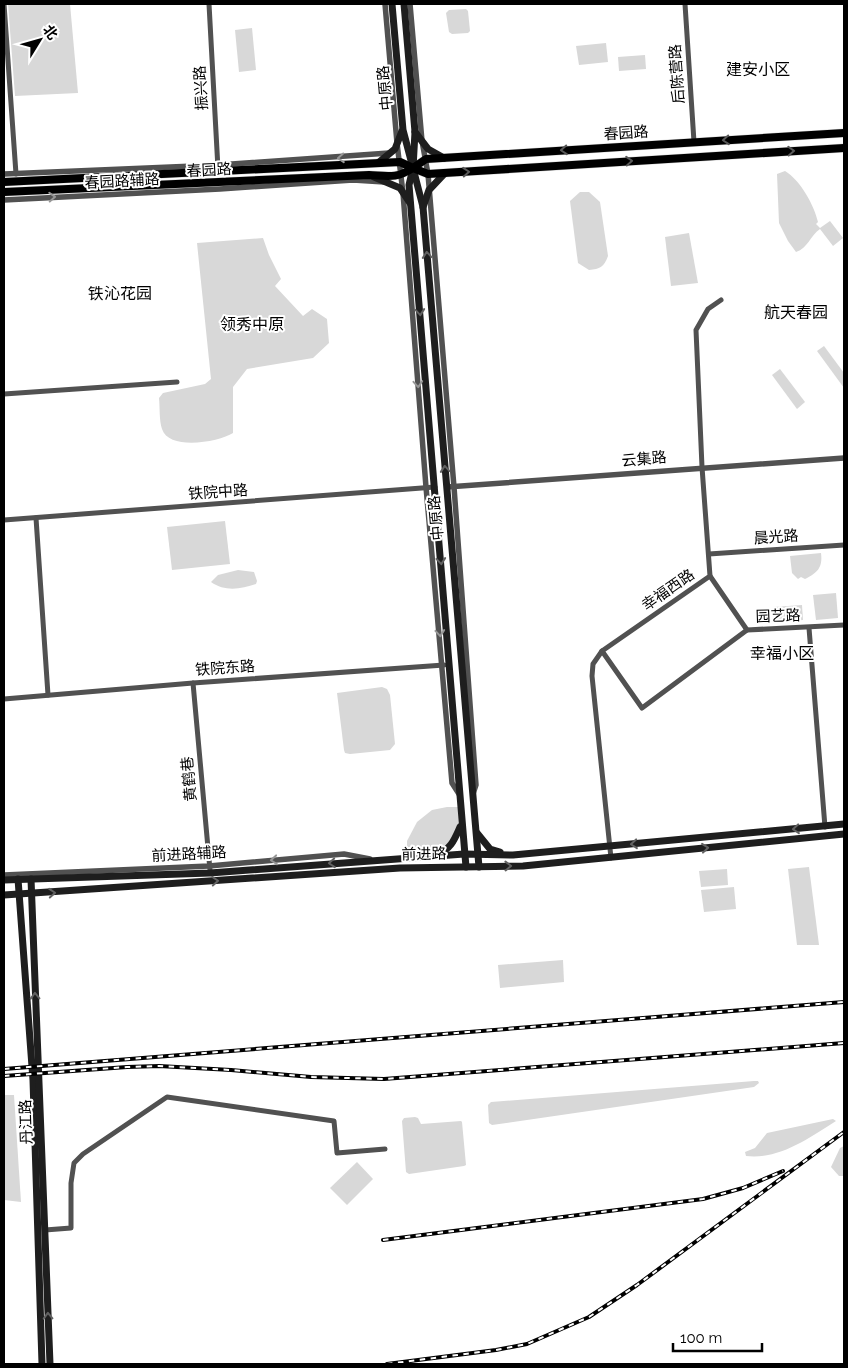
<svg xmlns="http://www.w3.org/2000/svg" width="848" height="1368" viewBox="0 0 848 1368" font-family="Raleway,'Noto Sans SC',sans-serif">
  <rect width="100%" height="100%" fill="#fff"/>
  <!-- green -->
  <g fill="#d8d8d8">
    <path d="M8,4h62l8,89 -63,3z"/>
    <path d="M466,9l2,2 2,20 -2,2 -16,1 -3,-2 -3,-19 3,-3z"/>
    <path d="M252,28l4,42 -17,2 -4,-42z"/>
    <path d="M606,43l2,19 -29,3 -3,-19z"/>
    <path d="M645,55l1,14 -27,2 -1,-14z"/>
    <path d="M785,171c16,10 29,34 33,51l-2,2 4,4 10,-7 13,17 -10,8 -13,-17c-10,7 -12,19 -24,23l-8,-11 -9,-18 -2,-49z"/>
    <path d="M580,192h9l11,10 8,54c-4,11 -8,13 -19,14l-11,-7 -8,-62z"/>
    <path d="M689,233l9,50 -27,3 -6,-49z"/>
    <path d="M263,238l6,17 12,24 -6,7 28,30 9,-7 15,10 2,24 -16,15 -66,11 -14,18v46c-14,9 -64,18 -71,-4 -3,-9 -2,-22 -3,-31l4,-5 42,-9 6,-5 -14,-136z"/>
    <path d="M824,346l20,27v15l-27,-37z"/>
    <path d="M780,369l25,33 -8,7 -25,-34z"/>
    <path d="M225,521l5,43 -58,6 -5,-43z"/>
    <path d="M821,553c2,15 -4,20 -16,26l-4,-2 -3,2 -6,-6 -2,-17z"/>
    <path d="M238,570l16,2 3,9 -1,3c-15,5 -31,8 -45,-2l7,-7z"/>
    <path d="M836,593l2,25 -22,2 -3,-25z"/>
    <path d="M802,605l1,15 -29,2 -1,-15z"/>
    <path d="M382,687l5,2 3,6 5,49 -5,6 -40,4 -5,-1 -1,-3 -7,-57z"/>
    <path d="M447,807h13l2,17 -18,27 -37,7v-17l10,-19 15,-12z"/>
    <path d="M809,867l10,78h-22l-9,-76z"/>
    <path d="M727,869l1,16 -27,2 -2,-16z"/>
    <path d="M734,887l2,22 -32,3 -3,-22z"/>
    <path d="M563,960l1,22 -64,6 -2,-23z"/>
    <path d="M754,1081h4l1,2 -5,4 -262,38 -3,-2 -1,-18 3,-3z"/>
    <path d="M4,1095h10l7,107 -17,-2z"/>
    <path d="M415,1117l3,1 3,6 40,-3 1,1 4,43 -2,1 -55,8 -3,-2 -4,-51 2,-3z"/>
    <path d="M833,1119l3,2c-27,17 -57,39 -90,35l-1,-4 10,-4 12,-15z"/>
    <path d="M844,1146v30h-5l-8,-9 9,-19z"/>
    <path d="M357,1162l16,17 -26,26 -17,-17z"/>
  </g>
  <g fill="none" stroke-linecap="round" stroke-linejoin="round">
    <!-- primary casing -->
    <g stroke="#dbdbdb" stroke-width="9">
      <g id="primary">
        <path d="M4,182l396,-20 13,6 13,-9 418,-26"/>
        <path d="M4,192l365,-17c19,1 27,4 44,-7l15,6 416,-26"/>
      </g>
    </g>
    <!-- minor -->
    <g stroke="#515151" stroke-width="5">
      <path d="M4,4l12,170"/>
      <path d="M209,4l9,165"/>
      <path d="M685,4l9,138"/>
      <path d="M4,394l173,-12"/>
      <path d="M36,518l12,177"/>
      <path d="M4,520l431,-33"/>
      <path d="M709,554l135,-9"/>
      <path d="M710,576l37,54 97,-5"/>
      <path d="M809,628l16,199"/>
      <path d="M602,651l40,57 105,-78"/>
      <path d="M193,683l17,187"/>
      <path d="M4,699l189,-16 251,-18"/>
      <path d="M611,858l-19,-182 1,-12 9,-13 108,-75 -8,-109 -6,-137 12,-21 13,-9"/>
      <path d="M45,1230l26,-2v-45l3,-20 9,-9 84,-57 167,24 3,32 48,-4"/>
    </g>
    <!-- tertiary -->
    <g stroke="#515151" stroke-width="5.5">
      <path d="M385,4l12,139 6,50 23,294 26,296 7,11"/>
      <path d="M410,4l12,137 6,33 26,313 22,298 -3,9"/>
      <path d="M4,174l214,-9 171,-12"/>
      <path d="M4,200l216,-11 133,-9 31,2"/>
      <path d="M447,487l397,-29"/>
      <path d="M4,875l205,-9 135,-12 26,5"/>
    </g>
    <!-- secondary -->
    <g stroke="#1e1e1e" stroke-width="7">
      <path d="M392,4l11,126 10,38 -4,17 57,682"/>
      <path d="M404,4l11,128 -2,36 10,39 56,660"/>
      <path d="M415,132l13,17 16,9"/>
      <path d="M378,163l17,-14 7,-18"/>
      <path d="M374,177l26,11 10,15"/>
      <path d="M423,207l6,-17 16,-17"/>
      <path d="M477,833l13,16 10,3"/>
      <path d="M438,853c13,-3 17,-15 22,-26"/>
      <path d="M18,879l15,201 9,284"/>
      <path d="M31,879l19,485"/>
      <path d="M4,880l206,-7 254,-19 49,1 331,-31"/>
      <path d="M4,895l396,-27 123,-2 321,-32"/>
    </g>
    <!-- primary -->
    <use href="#primary" stroke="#000" stroke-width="8"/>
    <!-- rail casing -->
    <g stroke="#000" stroke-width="4">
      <g id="rail">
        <path d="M4,1069l840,-67"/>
        <path d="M4,1076l123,-9 32,-1 72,4 80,7 73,2 460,-36"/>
        <path d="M383,1240l320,-41 40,-11 40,-17"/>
        <path d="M387,1364l109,-14 31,-6 62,-27 48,-32 207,-153"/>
      </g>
    </g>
    <!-- rail -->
    <use href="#rail" stroke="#fff" stroke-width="2" stroke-dasharray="5.5" stroke-linecap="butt"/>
  </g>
  <!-- one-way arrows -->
  <defs><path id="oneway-chevron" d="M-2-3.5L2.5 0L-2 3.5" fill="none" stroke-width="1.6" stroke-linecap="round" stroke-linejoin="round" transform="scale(1.25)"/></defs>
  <g stroke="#595959">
    <use href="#oneway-chevron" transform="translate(726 140) rotate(176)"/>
    <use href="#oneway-chevron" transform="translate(564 150) rotate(176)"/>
    <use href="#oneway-chevron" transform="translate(791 151) rotate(-3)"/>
    <use href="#oneway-chevron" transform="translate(629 161) rotate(-4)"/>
    <use href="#oneway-chevron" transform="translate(466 172) rotate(-4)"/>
  </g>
  <g stroke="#979797">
    <use href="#oneway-chevron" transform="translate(341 158) rotate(176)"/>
    <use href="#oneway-chevron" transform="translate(52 197) rotate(-3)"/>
    <use href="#oneway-chevron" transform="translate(418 384) rotate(86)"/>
    <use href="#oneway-chevron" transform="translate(440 633) rotate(85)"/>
    <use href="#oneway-chevron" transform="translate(274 860) rotate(175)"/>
  </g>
  <g stroke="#626262">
    <use href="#oneway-chevron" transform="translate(427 255) rotate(-95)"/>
    <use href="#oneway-chevron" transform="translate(420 312) rotate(85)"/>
    <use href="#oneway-chevron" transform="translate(445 469) rotate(-95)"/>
    <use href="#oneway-chevron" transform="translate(441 561) rotate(85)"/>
    <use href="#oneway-chevron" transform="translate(796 829) rotate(175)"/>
    <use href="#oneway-chevron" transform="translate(634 844) rotate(175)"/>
    <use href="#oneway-chevron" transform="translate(705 848) rotate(-6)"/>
    <use href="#oneway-chevron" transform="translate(332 863) rotate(176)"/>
    <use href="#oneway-chevron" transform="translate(508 866) rotate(-1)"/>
    <use href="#oneway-chevron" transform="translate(215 881) rotate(-4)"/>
    <use href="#oneway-chevron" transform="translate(52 893) rotate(-4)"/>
    <use href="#oneway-chevron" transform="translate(35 996) rotate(-92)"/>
    <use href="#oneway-chevron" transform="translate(48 1316) rotate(-92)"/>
  </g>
  <g text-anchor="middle" stroke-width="4" stroke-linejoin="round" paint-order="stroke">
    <!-- street labels -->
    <g font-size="15" fill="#000" stroke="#fff">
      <text transform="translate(677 74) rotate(-94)" y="5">后陈营路</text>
      <text transform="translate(201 88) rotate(-93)" y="5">振兴路</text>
      <text transform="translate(385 88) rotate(-95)" y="5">中原路</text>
      <text transform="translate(626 133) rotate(-4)" y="5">春园路</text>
      <text transform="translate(209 170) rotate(-3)" y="5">春园路</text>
      <text transform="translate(122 181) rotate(-3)" y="5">春园路辅路</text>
      <text transform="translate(644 459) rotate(-5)" y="5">云集路</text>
      <text transform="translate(218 492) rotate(-4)" y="5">铁院中路</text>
      <text transform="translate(436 518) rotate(-95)" y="5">中原路</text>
      <text transform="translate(776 537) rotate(-4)" y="5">晨光路</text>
      <text transform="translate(668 590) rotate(-35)" y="5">幸福西路</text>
      <text transform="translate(778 616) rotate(-2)" y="5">园艺路</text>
      <text transform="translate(225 668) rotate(-4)" y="5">铁院东路</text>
      <text transform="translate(189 779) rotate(-95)" y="5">黄鹤巷</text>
      <text transform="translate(189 854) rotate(-3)" y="5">前进路辅路</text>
      <text transform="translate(424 854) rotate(-1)" y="5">前进路</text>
      <text transform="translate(26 1122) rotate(-92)" y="5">丹江路</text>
    </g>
    <!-- neighbourhood labels -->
    <g font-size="16" fill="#000" stroke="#fff">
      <text x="758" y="75">建安小区</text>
      <text x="120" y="299">铁沁花园</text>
      <text x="796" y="318">航天春园</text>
      <text x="252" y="330">领秀中原</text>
      <text x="782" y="659">幸福小区</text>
    </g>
  </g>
  <!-- border -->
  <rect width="848" height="1368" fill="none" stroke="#000000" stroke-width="10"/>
  <!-- north arrow -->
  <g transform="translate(40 40) rotate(53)" stroke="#ffffff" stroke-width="4" paint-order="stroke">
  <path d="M0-4L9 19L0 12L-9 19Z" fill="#000000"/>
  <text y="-8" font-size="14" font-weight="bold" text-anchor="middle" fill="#000000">北</text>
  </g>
  <!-- scale -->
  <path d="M673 1343v8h89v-8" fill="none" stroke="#000000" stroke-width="2.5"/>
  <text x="680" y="1343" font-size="15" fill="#000000" stroke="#ffffff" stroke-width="4" paint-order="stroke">100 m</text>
</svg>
